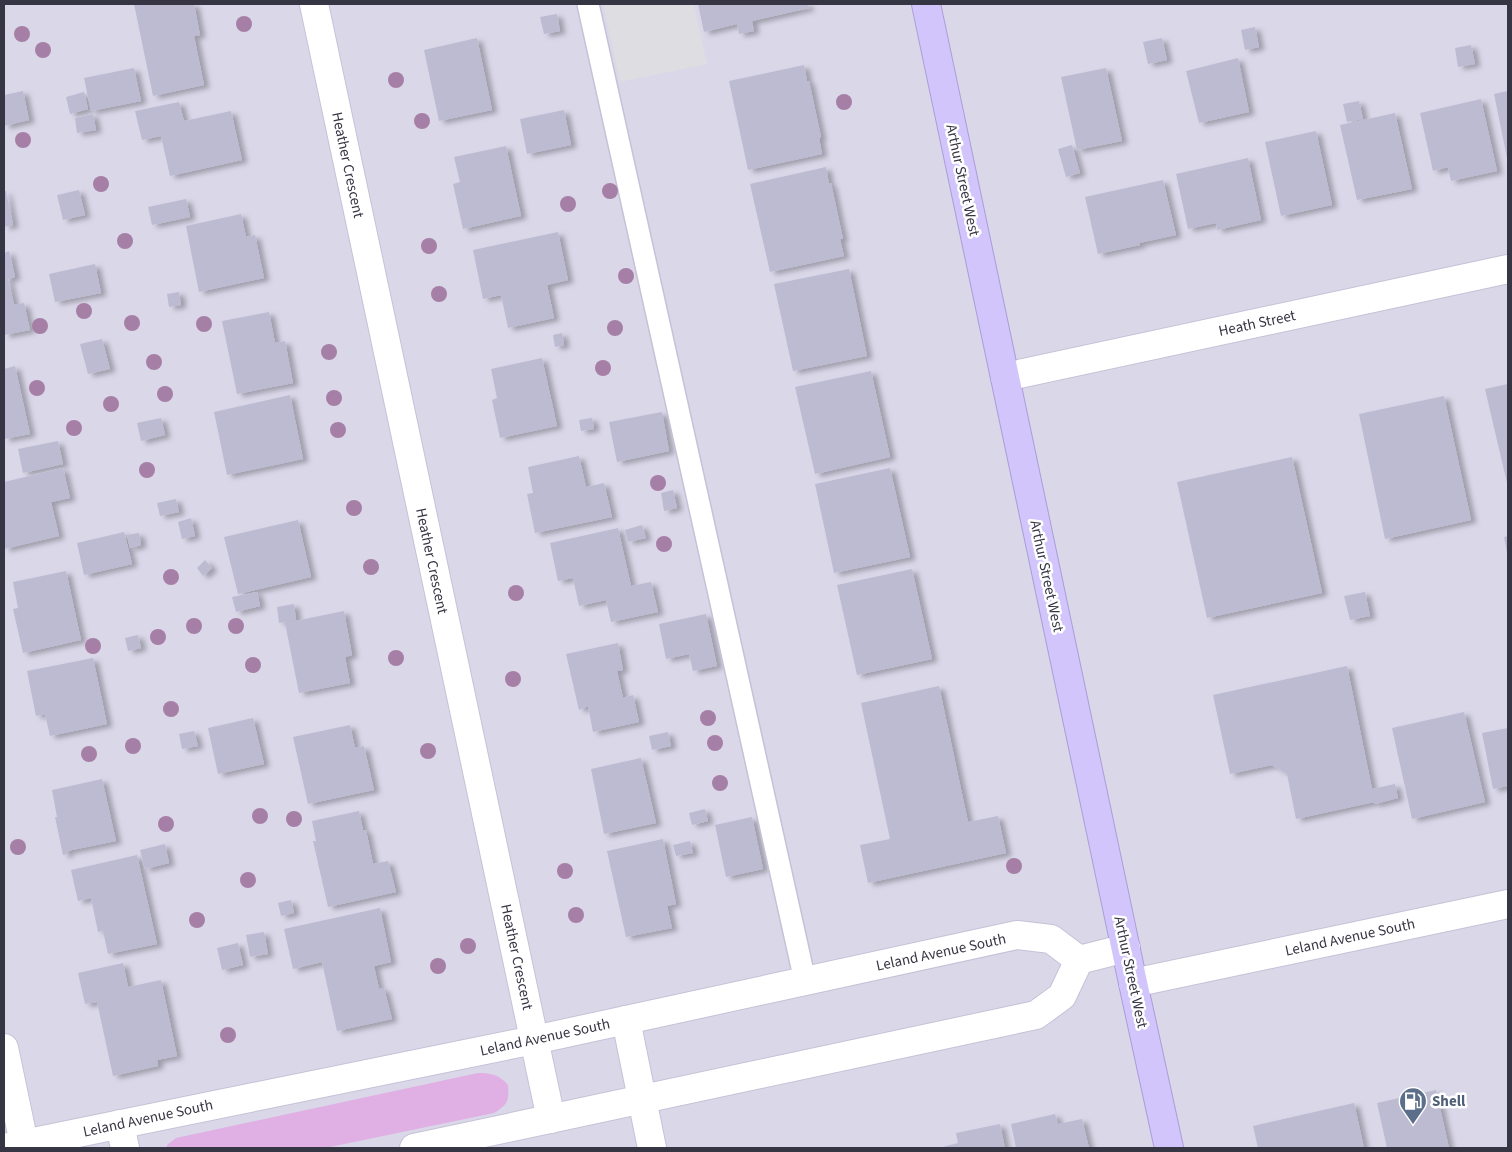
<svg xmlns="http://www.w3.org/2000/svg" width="1512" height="1152" viewBox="0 0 1512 1152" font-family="'Source Sans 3',sans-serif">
  <defs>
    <filter id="shadow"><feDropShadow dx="5.5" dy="3" stdDeviation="2.5" flood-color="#0004"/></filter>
  </defs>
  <rect width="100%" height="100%" fill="#e7e4f1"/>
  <!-- residential -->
  <rect fill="#dad7e9" x="4" y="4" width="1504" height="1144"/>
  <!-- green -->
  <path fill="#e0afe3" d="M478,1073c14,0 21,2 30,12 1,16 0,19 -14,28l-169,35h-158v-3l9,-7z"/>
  <!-- parking -->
  <path fill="#dddde2" d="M603,4h91l13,60 -87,18z"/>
  <!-- building -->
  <g fill="#bdbbd2" filter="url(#shadow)">
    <path d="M134,4h60l6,31 -6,1 10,49 -51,11z"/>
    <path d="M698,4h110l1,4 -57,13 2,10 -15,3 -2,-10 -33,8z"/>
    <path d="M557,14l3,17 -16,3 -4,-17z"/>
    <path d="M1255,27l4,20 -14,3 -4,-20z"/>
    <path d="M477,38l15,72 -53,11 -15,-71z"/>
    <path d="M1162,38l5,22 -19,4 -5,-22z"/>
    <path d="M1471,45l4,19 -17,3 -3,-19z"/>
    <path d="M1238,58l11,54 -50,11 -13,-52z"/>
    <path d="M804,65l3,16h2l12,56 -2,1 3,16 -74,16 -19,-89z"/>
    <path d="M134,68l7,33 -50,10 -7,-33z"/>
    <path d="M1106,68l16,73 -45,9 -16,-73z"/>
    <path d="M23,91l6,29 -25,6v-31z"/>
    <path d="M1508,91v67h-1l-13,-64z"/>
    <path d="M84,92l4,17 -18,5 -4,-17z"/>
    <path d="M1481,99l16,72 -46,10 -3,-14 -15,4 -13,-58z"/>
    <path d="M1359,101l4,18 -16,3 -4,-18z"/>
    <path d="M179,102l5,19 47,-10 11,49 -72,16 -9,-40 -19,4 -7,-29z"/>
    <path d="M564,110l7,35 -44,9 -7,-35z"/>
    <path d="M1395,113l17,76 -55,11 -17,-75z"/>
    <path d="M93,114l3,16 -19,3 -2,-15z"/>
    <path d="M1316,131l16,74 -51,11 -16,-74z"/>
    <path d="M1072,145l8,28 -14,4 -8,-28z"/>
    <path d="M506,146l15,70 -58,13 -10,-45 7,-2 -6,-25z"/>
    <path d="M1248,158l13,62 -44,10 -1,-7 -28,6 -12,-55z"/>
    <path d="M826,167l3,17 2,-1 12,56h-3l4,17 -74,16 -20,-88z"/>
    <path d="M1163,180l13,55 -37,8 1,2 -42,9 -13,-57z"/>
    <path d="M79,190l6,25 -22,5 -6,-25z"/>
    <path d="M4,191h2l7,34 -9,2z"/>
    <path d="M186,199l4,18 -38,8 -4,-18z"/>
    <path d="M241,214l5,23 9,-2 9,43 -65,14 -13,-66z"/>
    <path d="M558,232l10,48 -21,5 7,33 -46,10 -7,-33 -18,4 -10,-49z"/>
    <path d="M9,251l6,26 -7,2 6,26 10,-2 6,27 -26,5v-82z"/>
    <path d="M95,264l6,29 -46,9 -6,-28z"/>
    <path d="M849,269l18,87 -74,15 -19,-87z"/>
    <path d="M179,292l2,13 -12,2 -2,-13z"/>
    <path d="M269,312l6,31 10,-2 8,42 -56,11 -15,-73z"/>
    <path d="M562,333l2,12 -9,2 -2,-12z"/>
    <path d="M102,339l8,30 -22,5 -8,-30z"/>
    <path d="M542,358l15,68 -57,12 -8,-38 5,-2 -6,-29z"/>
    <path d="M15,366l15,68 -26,5v-70z"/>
    <path d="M871,371l19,86 -75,17 -20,-87z"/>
    <path d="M1508,384v99h-1l-22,-94z"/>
    <path d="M290,395l13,64 -76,16 -13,-63z"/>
    <path d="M1444,396l27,124 -86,19 -26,-125z"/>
    <path d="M662,412l7,39 -52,11 -8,-40z"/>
    <path d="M161,418l4,17 -24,6 -4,-18z"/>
    <path d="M592,418l2,11 -13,2 -2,-11z"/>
    <path d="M58,441l5,23 -40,9 -5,-24z"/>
    <path d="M579,456l7,31 18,-4 8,34 -77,16 -8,-39 6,-1 -5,-26z"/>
    <path d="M1292,457l30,136 -115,25 -30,-136z"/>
    <path d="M63,468l7,30 -19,4 8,34 -55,13v-67z"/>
    <path d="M890,468l20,89 -76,16 -19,-89z"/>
    <path d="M673,490l4,18 -13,3 -3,-18z"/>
    <path d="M176,499l3,13 -19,4 -3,-13z"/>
    <path d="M191,518l4,18 -13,3 -4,-17z"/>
    <path d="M298,520l13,57 -73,17 -14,-57z"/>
    <path d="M642,525l4,13 -18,4 -3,-12z"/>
    <path d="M618,528l13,58 20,-4 7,30 -47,10 -5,-22 -27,6 -6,-28 -15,3 -8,-38z"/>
    <path d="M124,532l8,32 -48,11 -7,-32z"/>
    <path d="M139,533l2,12 -11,3 -3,-13z"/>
    <path d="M1508,536v17h-1l-3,-16z"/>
    <path d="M205,560l7,8 -9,8 -6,-8z"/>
    <path d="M912,569l20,90 -75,16 -20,-90z"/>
    <path d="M66,571l15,69 -58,13 -10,-44 5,-1 -5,-26z"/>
    <path d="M257,592l3,14 -24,6 -4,-15z"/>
    <path d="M1365,592l5,24 -20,4 -6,-24z"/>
    <path d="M294,604l2,16 -17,3 -2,-16z"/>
    <path d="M344,611l8,44 -7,2 5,26 -51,10 -14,-70z"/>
    <path d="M706,614l11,52 -24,5 -4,-17 -23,5 -7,-35z"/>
    <path d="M138,635l3,13 -13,3 -3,-13z"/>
    <path d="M618,643l5,27 -6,1 6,27 10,-3 6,27 -46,10 -5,-26 -9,4 -13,-56z"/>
    <path d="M93,658l14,66 -57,12 -5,-22 -9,2 -9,-45z"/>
    <path d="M1347,666l25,123 23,-5 3,14 -23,6 -1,-2 -78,17 -9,-45 -15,-9 -42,9 -17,-79z"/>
    <path d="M939,686l29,136 30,-6 8,37 -138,30 -8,-38 30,-6 -29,-136z"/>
    <path d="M1464,712l21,90 -73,17 -20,-91z"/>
    <path d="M253,718l11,46 -46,10 -10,-46z"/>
    <path d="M350,725l5,23 9,-2 10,44 -66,14 -15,-67z"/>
    <path d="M1508,728v58l-15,3 -11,-56z"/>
    <path d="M194,731l4,15 -16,3 -3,-15z"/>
    <path d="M668,732l3,14 -19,4 -3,-14z"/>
    <path d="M641,758l15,65 -52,11 -13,-65z"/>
    <path d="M102,779l14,62 -49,10 1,3 -5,1 -8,-38h2l-5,-27z"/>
    <path d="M705,809l3,12 -16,4 -3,-12z"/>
    <path d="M359,811l4,19h3l7,34 15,-3 8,31 -68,15 -15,-66h3l-4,-20z"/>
    <path d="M752,817l11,52 -37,8 -11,-52z"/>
    <path d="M663,839l13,65 -9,2 5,22 -46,9 -19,-86z"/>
    <path d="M690,841l3,12 -17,3 -3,-11z"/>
    <path d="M165,844l4,19 -24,6 -5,-19z"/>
    <path d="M137,855l20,89 -49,10 -5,-23 -5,1 -7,-34 -13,3 -7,-31z"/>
    <path d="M291,900l3,13 -13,3 -3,-13z"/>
    <path d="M380,908l11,54 -17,4 5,23 5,-1 8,31 -55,12 -15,-69 -29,7 -9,-40z"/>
    <path d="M264,932l4,22 -18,3 -4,-22z"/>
    <path d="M238,943l5,22 -21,5 -5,-22z"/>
    <path d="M123,963l5,24 33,-7 16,76 -20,4 1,6 -45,10 -16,-74 -12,2 -7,-31z"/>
    <path d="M1436,1090l13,58h-62l-10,-45z"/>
    <path d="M1354,1103l10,45h-106l-5,-22z"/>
    <path d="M1055,1114l3,10 24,-5 7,29h-73l-5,-24z"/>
    <path d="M1000,1124l5,24h-66l19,-5 -2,-10z"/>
  </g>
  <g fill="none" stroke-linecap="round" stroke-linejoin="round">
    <!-- lane casing -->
    <g stroke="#c5c2d7" stroke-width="24">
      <path id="lane" d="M588,4l217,977"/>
    </g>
    <!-- street casing -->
    <g stroke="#c5c2d7" stroke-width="30">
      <g id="street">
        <path d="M314,4l237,1115"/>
        <path d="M1005,377l503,-108"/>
        <path d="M1079,960l47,-12"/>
        <path d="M1133,983l375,-79"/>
        <path d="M626,1020l26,128"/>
        <path d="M4,1048l21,100"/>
        <path d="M120,1124l5,24"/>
        <path d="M4,1148l530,-108 483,-105 34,4 28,21"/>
        <path d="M414,1148l622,-133 26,-19 17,-36"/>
      </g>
    </g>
    <!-- secondary casing -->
    <g stroke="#aa9dd8" stroke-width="30">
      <path id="secondary" d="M926,4l207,979 36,165"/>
    </g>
    <!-- lane -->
    <use href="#lane" stroke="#fff" stroke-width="21"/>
    <!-- street -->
    <use href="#street" stroke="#fff" stroke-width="28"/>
    <!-- secondary -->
    <use href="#secondary" stroke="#d2c5fb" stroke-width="28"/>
  </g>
  <!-- trees -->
  <g fill="#a67fa6">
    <circle cx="244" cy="24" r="8"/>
    <circle cx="22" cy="34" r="8"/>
    <circle cx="43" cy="50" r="8"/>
    <circle cx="396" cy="80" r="8"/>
    <circle cx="844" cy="102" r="8"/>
    <circle cx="422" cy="121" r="8"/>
    <circle cx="23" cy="140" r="8"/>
    <circle cx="101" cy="184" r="8"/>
    <circle cx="610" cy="191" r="8"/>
    <circle cx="568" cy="204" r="8"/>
    <circle cx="125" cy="241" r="8"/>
    <circle cx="429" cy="246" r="8"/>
    <circle cx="626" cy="276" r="8"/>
    <circle cx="439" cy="294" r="8"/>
    <circle cx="84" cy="311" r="8"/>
    <circle cx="132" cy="323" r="8"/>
    <circle cx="204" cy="324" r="8"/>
    <circle cx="40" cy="326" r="8"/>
    <circle cx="615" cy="328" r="8"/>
    <circle cx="329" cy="352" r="8"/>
    <circle cx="154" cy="362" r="8"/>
    <circle cx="603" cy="368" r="8"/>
    <circle cx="37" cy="388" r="8"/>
    <circle cx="165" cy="394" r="8"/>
    <circle cx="334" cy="398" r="8"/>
    <circle cx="111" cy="404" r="8"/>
    <circle cx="74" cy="428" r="8"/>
    <circle cx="338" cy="430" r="8"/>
    <circle cx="147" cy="470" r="8"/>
    <circle cx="658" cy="483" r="8"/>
    <circle cx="354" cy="508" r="8"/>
    <circle cx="664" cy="544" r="8"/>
    <circle cx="371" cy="567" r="8"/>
    <circle cx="171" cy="577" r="8"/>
    <circle cx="516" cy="593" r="8"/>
    <circle cx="194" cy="626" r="8"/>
    <circle cx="236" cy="626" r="8"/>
    <circle cx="158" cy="637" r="8"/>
    <circle cx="93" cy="646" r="8"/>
    <circle cx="396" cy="658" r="8"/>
    <circle cx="253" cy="665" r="8"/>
    <circle cx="513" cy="679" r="8"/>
    <circle cx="171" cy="709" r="8"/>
    <circle cx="708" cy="718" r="8"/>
    <circle cx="715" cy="743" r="8"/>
    <circle cx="133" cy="746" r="8"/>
    <circle cx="428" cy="751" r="8"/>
    <circle cx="89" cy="754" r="8"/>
    <circle cx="720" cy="783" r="8"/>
    <circle cx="260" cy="816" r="8"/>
    <circle cx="294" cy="819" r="8"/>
    <circle cx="166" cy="824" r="8"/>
    <circle cx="18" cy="847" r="8"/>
    <circle cx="1014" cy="866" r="8"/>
    <circle cx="565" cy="871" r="8"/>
    <circle cx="248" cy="880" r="8"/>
    <circle cx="576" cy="915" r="8"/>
    <circle cx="197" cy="920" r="8"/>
    <circle cx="468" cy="946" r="8"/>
    <circle cx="438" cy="966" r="8"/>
    <circle cx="228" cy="1035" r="8"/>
  </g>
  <!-- icons -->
  <defs>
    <g id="fuel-pin" transform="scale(1.4375)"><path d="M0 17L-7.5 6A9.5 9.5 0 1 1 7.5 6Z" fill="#5c6f8a" stroke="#fff"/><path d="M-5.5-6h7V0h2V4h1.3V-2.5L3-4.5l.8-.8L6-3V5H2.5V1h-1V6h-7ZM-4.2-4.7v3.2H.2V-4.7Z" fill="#fff"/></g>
  </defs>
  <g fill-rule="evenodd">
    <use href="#fuel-pin" x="1413" y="1101"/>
  </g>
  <g text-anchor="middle" stroke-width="5" stroke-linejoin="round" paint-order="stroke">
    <!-- street labels -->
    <g font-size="15" fill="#363543" stroke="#fff">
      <text transform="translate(348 165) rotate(78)" y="5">Heather Crescent</text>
      <text transform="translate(963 180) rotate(78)" y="5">Arthur Street West</text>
      <text transform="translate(1257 323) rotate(-12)" y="5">Heath Street</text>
      <text transform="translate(432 561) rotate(78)" y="5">Heather Crescent</text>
      <text transform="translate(1047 576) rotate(78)" y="5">Arthur Street West</text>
      <text transform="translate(1350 937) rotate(-12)" y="5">Leland Avenue South</text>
      <text transform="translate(941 952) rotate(-12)" y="5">Leland Avenue South</text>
      <text transform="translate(517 957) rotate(78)" y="5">Heather Crescent</text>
      <text transform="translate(1131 972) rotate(78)" y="5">Arthur Street West</text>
      <text transform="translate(545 1037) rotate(-12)" y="5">Leland Avenue South</text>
      <text transform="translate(148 1118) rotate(-12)" y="5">Leland Avenue South</text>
    </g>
    <!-- service labels -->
    <g font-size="15" font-weight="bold" fill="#4e5e75" stroke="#fff" text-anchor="start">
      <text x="1432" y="1106">Shell</text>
    </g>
  </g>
  <!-- border -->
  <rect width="1512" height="1152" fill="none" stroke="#363543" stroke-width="10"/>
</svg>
